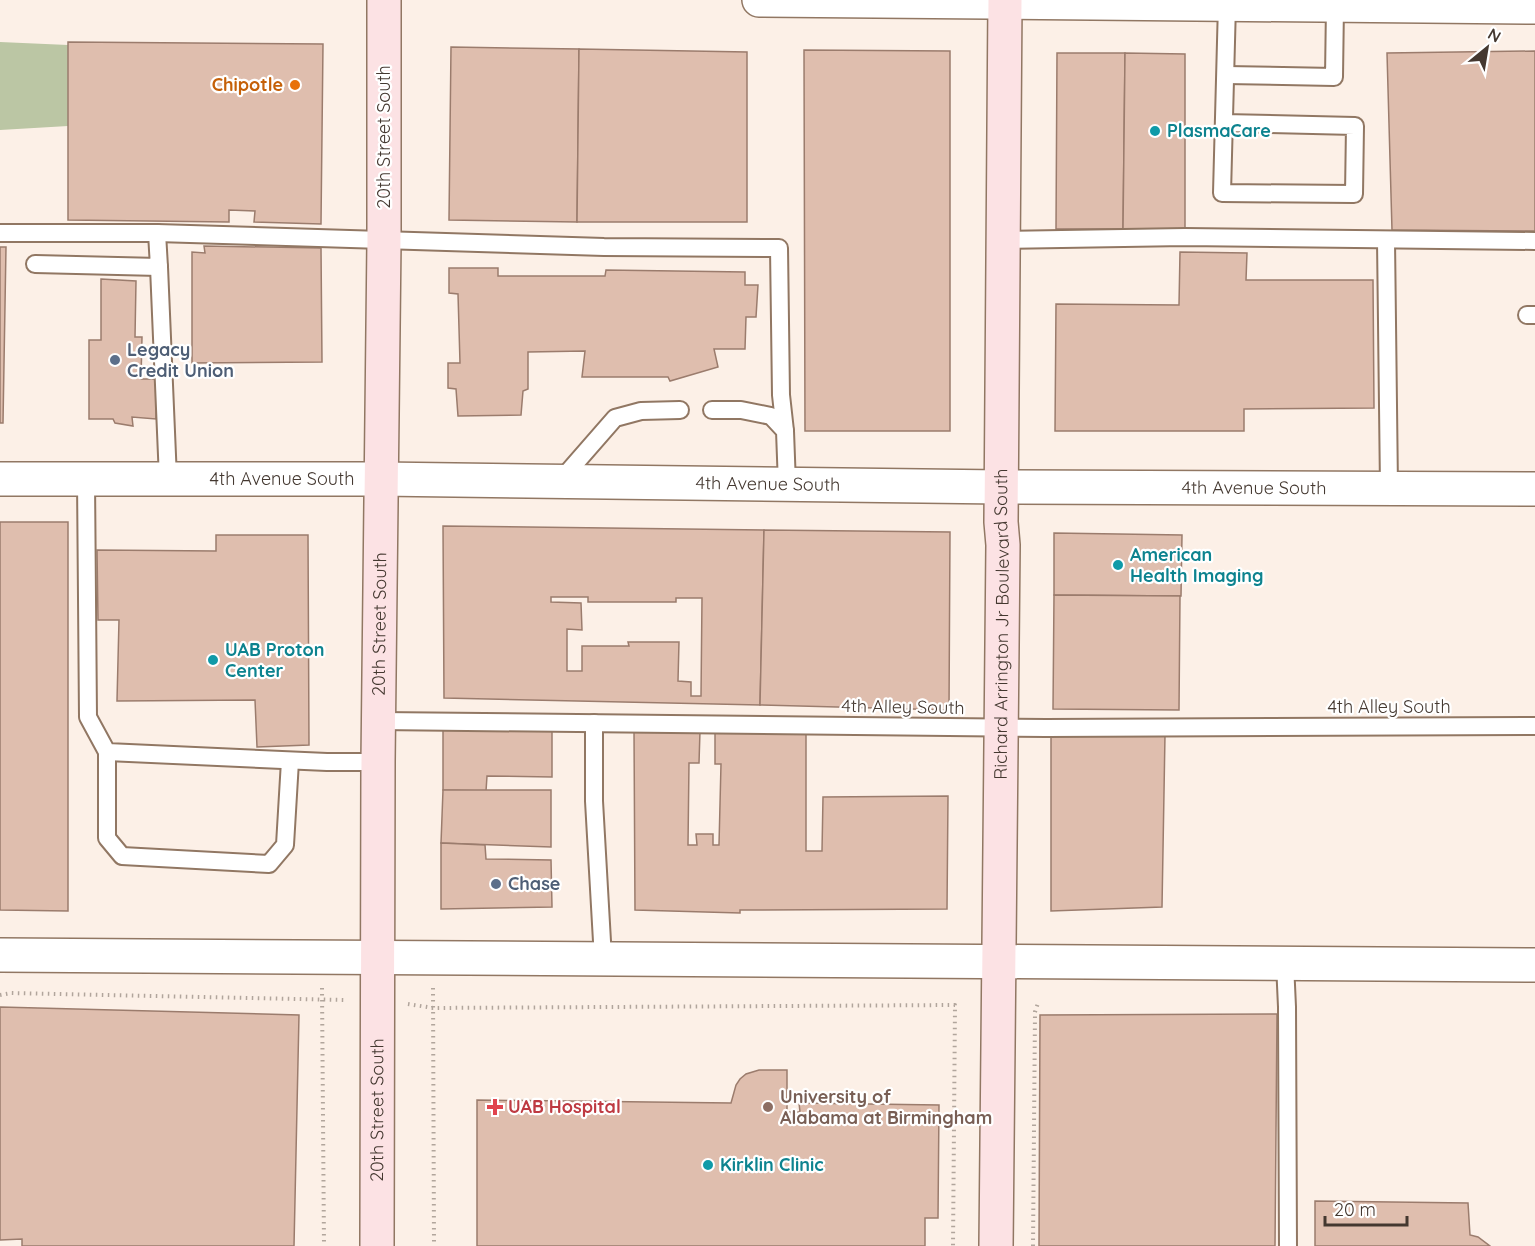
<svg xmlns="http://www.w3.org/2000/svg" width="1535" height="1246" viewBox="0 0 1535 1246" font-family="Quicksand,sans-serif">
  <rect width="100%" height="100%" fill="#fcf0e7"/>
  <!-- green -->
  <path fill="#bbc6a4" d="M0,42l68,3v81l-68,4z"/>
  <!-- building -->
  <g fill="#dfbeae" stroke="#9b7c6d" stroke-width="1.5" fill-rule="evenodd">
    <path d="M68,42l255,2 -2,180 -67,-2 1,-11 -26,-1v12l-161,-2z"/>
    <path d="M451,47l128,2 -2,173 -128,-2z"/>
    <path d="M579,49l168,3v170h-170z"/>
    <path d="M804,50l146,1v380h-145z"/>
    <path d="M1535,51v180l-143,-1 -5,-177z"/>
    <path d="M1057,53h68l-2,176h-67z"/>
    <path d="M1125,53l60,1v176l-62,-1z"/>
    <path d="M204,246l117,2 1,114 -130,1v-111l13,1z"/>
    <path d="M0,247h6l-3,176h-3z"/>
    <path d="M1180,252l67,1 -1,27h127l1,128 -130,1v22h-189l1,-127 123,1z"/>
    <path d="M449,268h49v8h107l1,-6 139,2v13h13l-2,32h-10l-1,32h-31l4,18 -48,14 -2,-4h-86l3,-26 -57,1v37l-5,2 -2,24 -63,1 -2,-27 -8,-1v-25h12l-2,-69 -9,-1z"/>
    <path d="M101,279l35,2 -1,56h7l-1,42h16l-1,40 -24,-2 1,9 -18,-3 -2,-4h-24v-79h12z"/>
    <path d="M0,522h68v389l-68,-1z"/>
    <path d="M443,526l321,4 -4,175 -316,-7zM551,597h37v5h88v-4h26l-1,98h-10v-14l-13,-1 1,-39h-51l1,4h-47v25h-15v-42l15,1 -1,-27 -30,-1z"/>
    <path d="M764,530l186,2 -1,178 -189,-5z"/>
    <path d="M1054,533l128,2 -1,61 -127,-1z"/>
    <path d="M216,535h92l1,210 -52,2 -2,-47 -138,1 2,-81h-21l-1,-70 119,1z"/>
    <path d="M1054,595l126,1 -1,114 -126,-1z"/>
    <path d="M443,727l109,1v49l-65,-1 -1,15 -43,-1z"/>
    <path d="M634,729l66,2 -1,32h-10l-1,82h9l-1,-11h17v11h6l2,-81h-6v-33h91v120h16l1,-54 125,-1 -1,113 -207,1v3l-105,-3z"/>
    <path d="M1051,733l114,2 -3,172 -111,4z"/>
    <path d="M443,790h108v57l-110,-4z"/>
    <path d="M441,843l44,2 1,14 65,1 1,47 -111,2z"/>
    <path d="M0,1007l299,8 -5,231h-272v-7l-22,1z"/>
    <path d="M1277,1014l-2,232h-236l1,-231z"/>
    <path d="M759,1070h28v42h13l-1,-9 140,2 -1,113h-13v28h-448v-146l254,3 5,-18 4,-6 6,-5z"/>
    <path d="M1315,1201l153,2 2,32 8,2 12,9h-175z"/>
  </g>
  <g fill="none" stroke-linecap="round" stroke-linejoin="round">
    <!-- service casing -->
    <g stroke="#917763" stroke-width="20">
      <g id="service">
        <path d="M1226,75l108,2 1,-72"/>
        <path d="M1224,123l131,3 -1,68 -132,-1 5,-189"/>
        <path d="M0,233h157l447,14 175,1 2,147 4,36"/>
        <path d="M1004,240l181,-3 350,4"/>
        <path d="M1386,240l3,248"/>
        <path d="M35,264l124,3 -2,-34"/>
        <path d="M159,267l9,212"/>
        <path d="M1527,315h8"/>
        <path d="M712,410h29l30,6 14,15 2,54"/>
        <path d="M86,479l2,238 19,35 220,10h51"/>
        <path d="M560,481l55,-63 26,-7 39,-1"/>
        <path d="M379,721l667,7 489,-2"/>
        <path d="M594,723v78l9,158"/>
        <path d="M107,752v86l15,18 147,8 16,-19 5,-84"/>
        <path d="M1285,963l2,44 1,239"/>
      </g>
    </g>
    <!-- tertiary casing -->
    <g stroke="#917763" stroke-width="36">
      <g id="tertiary">
        <path d="M759,0l776,7"/>
        <path id="s1" d="M0,479h380l622,8 533,2"/>
        <path d="M0,955l1535,10"/>
      </g>
    </g>
    <!-- secondary casing -->
    <g stroke="#917763" stroke-width="36">
      <g id="secondary">
        <path id="s2" d="M377,1246l1,-484 6,-521v-241"/>
        <path id="s3" d="M996,1246l7,-701 -2,-23 4,-522"/>
      </g>
    </g>
    <!-- path -->
    <g stroke="#b1a59c" stroke-width="4" stroke-dasharray="1.5 4.5" stroke-linecap="butt">
      <path d="M322,988l2,258"/>
      <path d="M433,988l1,258"/>
      <path d="M0,995l11,-2 336,7"/>
      <path d="M408,1004l25,4 522,-3 -2,241"/>
      <path d="M1033,1246l2,-234 3,-9"/>
    </g>
    <!-- service -->
    <use href="#service" stroke="#fff" stroke-width="16"/>
    <!-- tertiary -->
    <use href="#tertiary" stroke="#fff" stroke-width="33"/>
    <!-- secondary -->
    <use href="#secondary" stroke="#fce2e4" stroke-width="33"/>
  </g>
  <!-- markers -->
  <circle fill="#e8710a" stroke="#fff" stroke-width="2" cx="295" cy="85" r="6"/>
  <g fill="#0f9aa8" stroke="#fff" stroke-width="2">
    <circle cx="1155" cy="131" r="6"/>
    <circle cx="1118" cy="565" r="6"/>
    <circle cx="213" cy="660" r="6"/>
    <circle cx="708" cy="1165" r="6"/>
  </g>
  <g fill="#5c6f8a" stroke="#fff" stroke-width="2">
    <circle cx="115" cy="360" r="6"/>
    <circle cx="496" cy="884" r="6"/>
  </g>
  <path fill="#e0444e" stroke="#fff" stroke-width="2" d="M492 1098h6v6h6v6h-6v6h-6v-6h-6v-6h6z"/>
  <circle fill="#8d6e63" stroke="#fff" stroke-width="2" cx="768" cy="1107" r="6"/>
  <g text-anchor="middle" stroke-width="4.5" stroke-linejoin="round" paint-order="stroke">
    <!-- food labels -->
    <g font-size="18" font-weight="bold" fill="#c56008" stroke="#fff" text-anchor="end">
      <text x="283" y="91">Chipotle</text>
    </g>
    <!-- culture labels -->
    <g font-size="18" font-weight="bold" fill="#0d838f" stroke="#fff" text-anchor="start">
      <text x="1167" y="137">PlasmaCare</text>
      <text x="1130" y="561">American<tspan x="1130" dy="21">Health Imaging</tspan></text>
      <text x="225" y="656">UAB Proton<tspan x="225" dy="21">Center</tspan></text>
      <text x="720" y="1171">Kirklin Clinic</text>
    </g>
    <!-- street labels -->
    <g font-size="18" fill="#443830" stroke="#fff">
      <text transform="translate(384 137) rotate(-90)" y="6">20th Street South</text>
      <text dy="6" stroke="none"><textPath href="#s1" startOffset="282">4th Avenue South</textPath></text>
      <text dy="6" stroke="none"><textPath href="#s1" startOffset="768">4th Avenue South</textPath></text>
      <text dy="6" stroke="none"><textPath href="#s1" startOffset="1254">4th Avenue South</textPath></text>
      <text dy="6" stroke="none"><textPath href="#s2" startOffset="622">20th Street South</textPath></text>
      <text dy="6" stroke="none"><textPath href="#s3" startOffset="622">Richard Arrington Jr Boulevard South</textPath></text>
      <text transform="translate(903 707) rotate(1)" y="6">4th Alley South</text>
      <text x="1389" y="713">4th Alley South</text>
      <text dy="6" stroke="none"><textPath href="#s2" startOffset="136">20th Street South</textPath></text>
    </g>
    <!-- service labels -->
    <g font-size="18" font-weight="bold" fill="#4e5e75" stroke="#fff" text-anchor="start">
      <text x="127" y="356">Legacy<tspan x="127" dy="21">Credit Union</tspan></text>
      <text x="508" y="890">Chase</text>
    </g>
    <!-- education labels -->
    <g font-size="18" font-weight="bold" fill="#785e54" stroke="#fff" text-anchor="start">
      <text x="780" y="1103">University of<tspan x="780" dy="21">Alabama at Birmingham</tspan></text>
    </g>
    <!-- health labels -->
    <g font-size="18" font-weight="bold" fill="#be3a42" stroke="#fff" text-anchor="start">
      <text x="508" y="1113">UAB Hospital</text>
    </g>
  </g>
  <!-- north arrow -->
  <g transform="translate(1487 48) rotate(30)" stroke="#ffffff" stroke-width="4.5" paint-order="stroke">
  <path d="M0-4.5L10 22L0 15L-10 22Z" fill="#443830"/>
  <text y="-9" font-size="16" font-weight="bold" text-anchor="middle" fill="#443830">N</text>
  </g>
  <!-- scale -->
  <path d="M1325 1216v9h82v-9" fill="none" stroke="#443830" stroke-width="3"/>
  <text x="1334" y="1216" font-size="18" fill="#443830" stroke="#ffffff" stroke-width="4.5" paint-order="stroke">20 m</text>
</svg>
